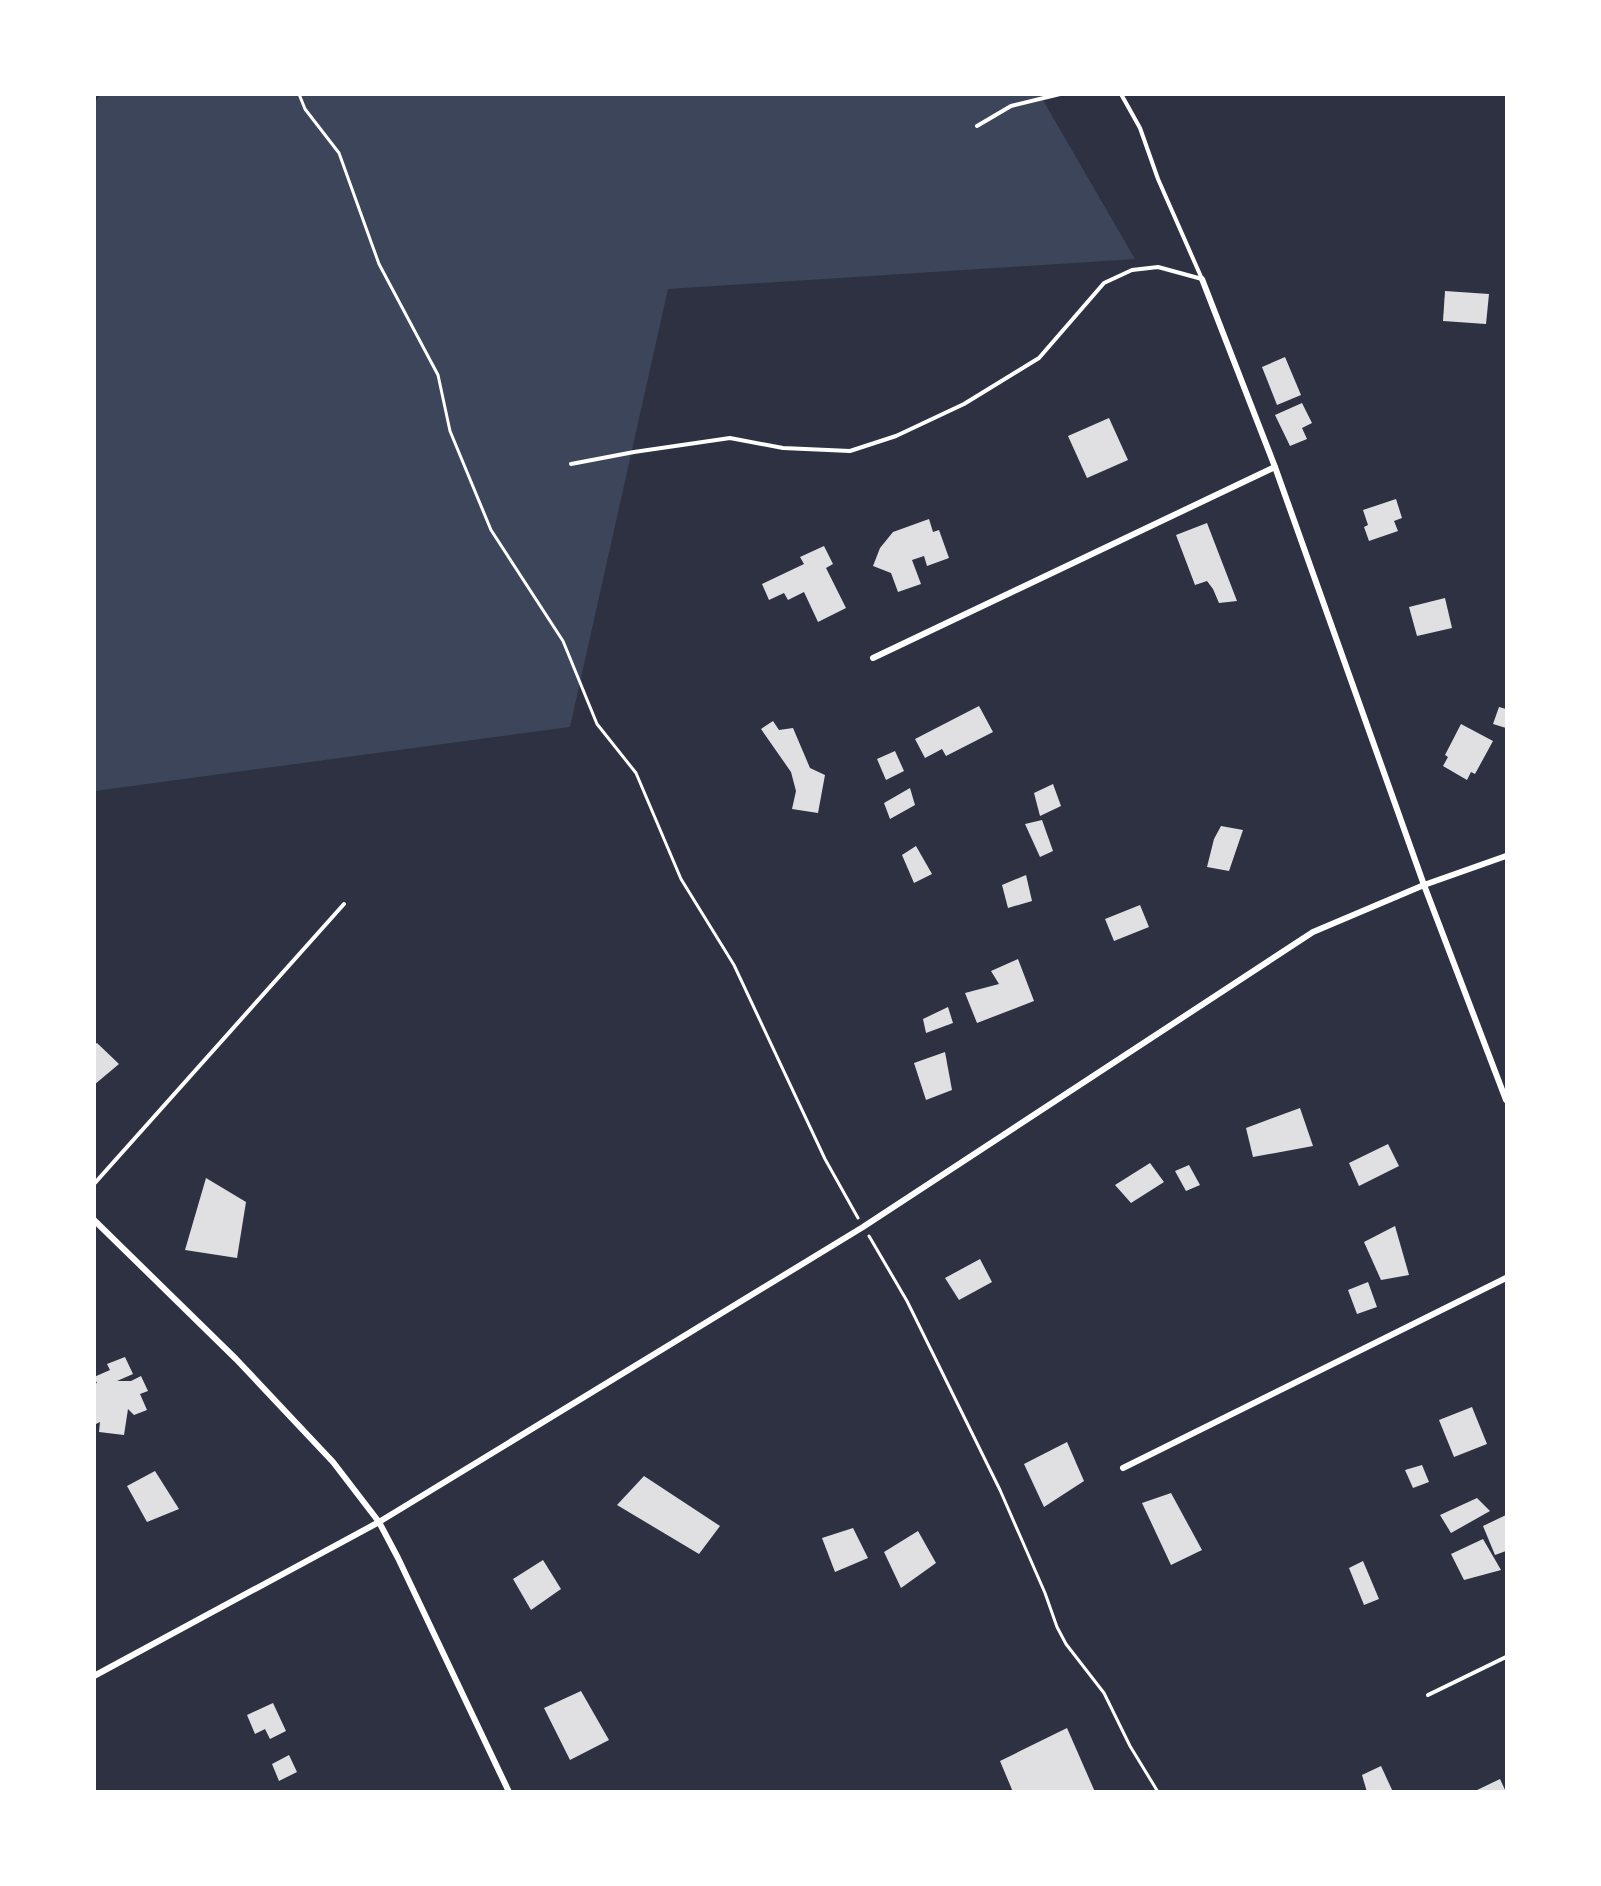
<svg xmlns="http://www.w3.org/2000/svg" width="1601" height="1886" viewBox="0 0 1601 1886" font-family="Helvetica,sans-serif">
  <rect width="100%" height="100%" fill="#2d3142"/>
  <!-- green -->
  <path fill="#3c4559" d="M100,95h940l95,164 -467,30 -98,438 -475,64 -1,-687z"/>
  <!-- building -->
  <g fill="#e0e0e3">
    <path d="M1445,291l44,3 -3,30 -43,-3z"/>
    <path d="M1285,357l16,38 -24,10 -15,-38z"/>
    <path d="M1302,403l10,20 -10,5 5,11 -17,7 -15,-31z"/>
    <path d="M1109,418l19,42 -41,18 -19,-42z"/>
    <path d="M1396,499l6,19 -8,3 4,10 -29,10 -5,-14 4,-2 -5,-15z"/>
    <path d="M929,519l4,13 6,-2 10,28 -22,8 -3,-10 -12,4 9,24 -23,8 -7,-19 -18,-7 7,-18 13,-16z"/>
    <path d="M1207,523l30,78 -18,2 -6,-14 -6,-8 -12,4 -19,-50z"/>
    <path d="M824,546l9,18 -7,4 20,40 -28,14 -14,-30 -16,8 -4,-7 -15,7 -7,-16 42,-20 -4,-7z"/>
    <path d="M1445,598l7,30 -35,8 -8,-29z"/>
    <path d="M979,706l14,26 -47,24 -4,-7 -17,9 -10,-19z"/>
    <path d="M1499,707l7,2v19l-13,-4z"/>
    <path d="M773,721l6,9 14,-2 17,40 15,7 -7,38 -26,-4 4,-18 -5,-19 -30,-43z"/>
    <path d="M1461,724l32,17 -18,33 -4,-2 -4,8 -24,-14 5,-9 -3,-2z"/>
    <path d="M895,751l9,20 -18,9 -9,-21z"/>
    <path d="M1053,784l8,22 -21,10 -6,-23z"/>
    <path d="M910,788l5,17 -25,14 -6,-16z"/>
    <path d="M1042,820l11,31 -13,6 -15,-33z"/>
    <path d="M1221,826l22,4 -14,41 -22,-4 7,-28z"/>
    <path d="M916,846l16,28 -18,9 -12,-28z"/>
    <path d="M1026,875l6,26 -24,7 -6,-23z"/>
    <path d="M1140,905l9,22 -35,14 -9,-22z"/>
    <path d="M1018,959l16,42 -57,22 -12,-30 34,-9 -8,-13z"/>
    <path d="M948,1007l5,16 -27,10 -3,-14z"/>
    <path d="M97,1043l22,21 -25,21v-40z"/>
    <path d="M945,1052l7,38 -26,10 -12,-37z"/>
    <path d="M1300,1108l13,38 -60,11 -7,-29z"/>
    <path d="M1388,1144l11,22 -40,20 -10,-23z"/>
    <path d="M1150,1163l14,19 -33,21 -16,-18z"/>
    <path d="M1189,1165l11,20 -14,6 -11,-20z"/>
    <path d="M206,1178l40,24 -9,56 -52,-8z"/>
    <path d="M1395,1226l14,49 -28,5 -17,-38z"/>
    <path d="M980,1259l12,23 -33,18 -14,-22z"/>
    <path d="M1368,1282l9,25 -20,7 -9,-24z"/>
    <path d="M125,1357l8,17 -16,7h14l10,-5 7,15 -8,3 7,16 -13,5 -6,-6 -4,26 -25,-3 1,-10 -6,3v-41l3,-1 -3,-6 16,-7 -3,-6z"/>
    <path d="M1472,1407l15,37 -33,13 -15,-37z"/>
    <path d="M1067,1442l17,39 -40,26 -20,-43z"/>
    <path d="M1422,1465l7,17 -16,6 -8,-18z"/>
    <path d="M155,1471l24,38 -32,13 -20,-36z"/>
    <path d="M644,1476l76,50 -21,28 -82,-49z"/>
    <path d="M1171,1493l31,57 -31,15 -29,-62z"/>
    <path d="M1477,1498l13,13 -39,22 -11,-18z"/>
    <path d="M1506,1515v36l-11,4 -12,-29z"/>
    <path d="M853,1528l15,30 -33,14 -13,-34z"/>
    <path d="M918,1531l18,32 -35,25 -17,-36z"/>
    <path d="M1483,1539l18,31 -37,10 -13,-26z"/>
    <path d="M543,1560l18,29 -30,21 -18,-31z"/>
    <path d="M1363,1561l16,38 -15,6 -15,-37z"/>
    <path d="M581,1691l28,49 -39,20 -26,-52z"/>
    <path d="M273,1703l13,28 -16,8 -5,-10 -10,5 -8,-19z"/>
    <path d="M1067,1728l28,64h-82l-13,-31z"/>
    <path d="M289,1755l8,17 -18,9 -7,-17z"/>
    <path d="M1381,1766l12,26h-26l-5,-17z"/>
    <path d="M1500,1779l6,13h-33z"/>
  </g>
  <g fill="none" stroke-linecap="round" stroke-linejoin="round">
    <!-- path -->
    <g stroke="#fff" stroke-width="3">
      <path d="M299,94l6,15 34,44 40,111 59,111 12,56 41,99 72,111 34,83 39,49 45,106 53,86 91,194 33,59"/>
      <path d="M869,1236l38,65 93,189 45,103 12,34 9,17 38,49 26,53 28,46"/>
    </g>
    <!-- service -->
    <g stroke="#fff" stroke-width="4">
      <path d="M1121,94l19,34 18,51 44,100"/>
      <path d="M977,126l34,-20 49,-12"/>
      <path d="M571,464l63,-12 96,-14 53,10 67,3 46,-15 68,-32 75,-46 65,-75 28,-13 26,-3 44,12"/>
      <path d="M94,1184l250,-280"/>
      <path d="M1428,1695l78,-38"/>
    </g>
    <!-- minor -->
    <g stroke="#fff" stroke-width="6">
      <path d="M1202,279l73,188 149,418 82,215"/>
      <path d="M873,658l402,-191"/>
      <path d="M94,1220l142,139 97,103 46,60 19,36 111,234"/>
      <path d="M1123,1468l383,-190"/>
      <path d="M94,1676l285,-154 484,-295 450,-295 111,-47 82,-29"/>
    </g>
  </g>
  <!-- border -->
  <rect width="1601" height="1886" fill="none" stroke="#ffffff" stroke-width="192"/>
</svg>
